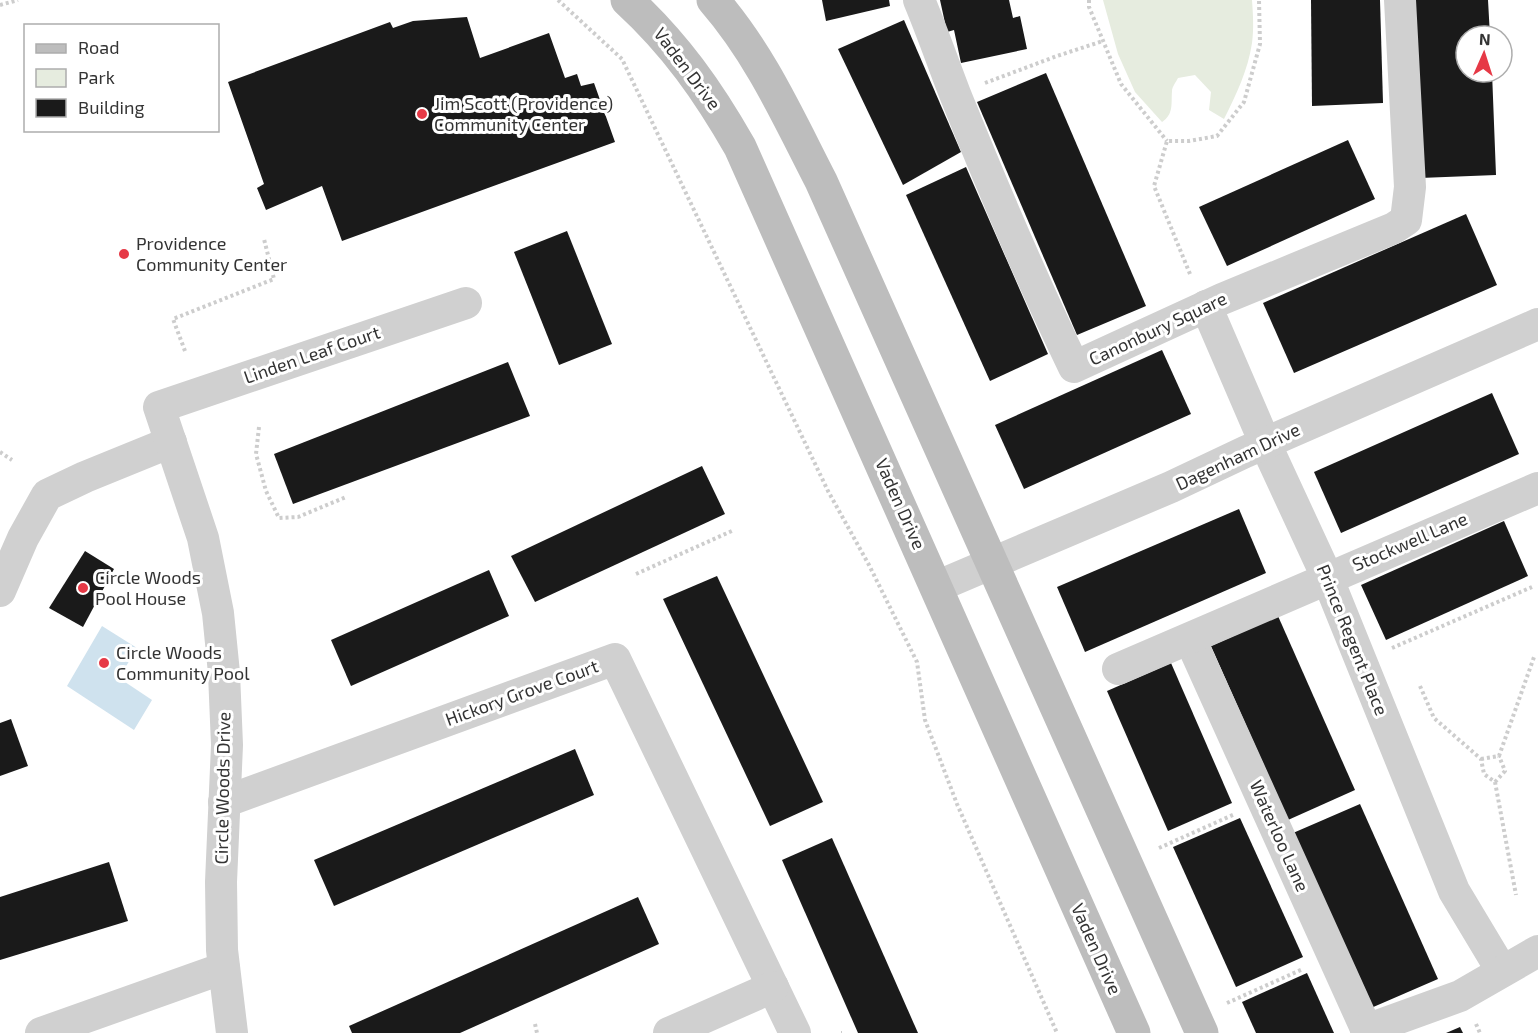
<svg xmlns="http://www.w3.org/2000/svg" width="1538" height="1033" viewBox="0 0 1538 1033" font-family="'Exo 2',sans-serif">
  <rect width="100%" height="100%" fill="#fff"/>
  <!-- green -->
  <path fill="#e6ecdf" d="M1103,0h149c1,14 2,29 0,43 -4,27 -16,52 -28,76l-15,-9 2,-18 -16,-17 -17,3c-2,4 -6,9 -6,13 -1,13 2,23 -10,31l-27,-30 -17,-38z"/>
  <!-- water -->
  <path fill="#cfe2ee" d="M102,626l35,22 -18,30 33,22 -18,30 -67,-44z"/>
  <!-- building -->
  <g fill="#1a1a1a">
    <path d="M822,0h67l1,6 -64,15z"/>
    <path d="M940,0h69l4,18 7,-2 7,33 -66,14 -7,-33 -7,2z"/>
    <path d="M1311,0h69l3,103 -71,3z"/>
    <path d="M1412,0h76l2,36h-24v36h26l4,103 -76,3z"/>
    <path d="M467,17l13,41 69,-25 16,45 12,-4 4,12 13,-3 21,59 -273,99 -20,-55 -56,24 -9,-22 7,-4 -36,-102 162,-60 3,6 20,-7z"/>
    <path d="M904,20l57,132 -58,33 -65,-136z"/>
    <path d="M1046,73l100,233 -69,29 -100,-233z"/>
    <path d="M1348,140l27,59 -148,67 -28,-59z"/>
    <path d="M966,167l82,187 -58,27 -84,-186z"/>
    <path d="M1466,214l31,71 -203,88 -31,-70z"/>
    <path d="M567,231l45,113 -53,21 -45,-113z"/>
    <path d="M1162,350l29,64 -167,75 -29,-64z"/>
    <path d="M508,362l22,54 -237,88 -19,-50z"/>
    <path d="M1492,393l27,61 -178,79 -27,-61z"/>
    <path d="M702,466l23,48 -190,88 -24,-46z"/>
    <path d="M1239,509l27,64 -181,79 -28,-65z"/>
    <path d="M1504,521l24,55 -142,64 -25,-55z"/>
    <path d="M85,551l29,18 -31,58 -34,-19z"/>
    <path d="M489,570l20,46 -158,70 -20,-46z"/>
    <path d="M717,576l106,226 -53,24 -107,-227z"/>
    <path d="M1278,616l77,174 -67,30 -77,-174z"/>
    <path d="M1171,663l61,140 -64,28 -61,-140z"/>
    <path d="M11,719l17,47 -28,10v-53z"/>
    <path d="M575,749l19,46 -260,111 -20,-46z"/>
    <path d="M1360,804l78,175 -67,29 -78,-175z"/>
    <path d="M1240,818l63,139 -67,30 -63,-140z"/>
    <path d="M832,838l86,195h-60l-76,-173z"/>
    <path d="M109,862l19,59 -128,39v-63z"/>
    <path d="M638,897l21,47 -199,89h-108l-3,-7z"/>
    <path d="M1307,973l27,60h-78l-14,-31z"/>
    <path d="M1460,1027l3,6h-17z"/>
  </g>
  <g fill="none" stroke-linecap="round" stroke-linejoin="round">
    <!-- path -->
    <g stroke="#cdcdcd" stroke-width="4" stroke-dasharray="3 3" stroke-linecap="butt">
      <path d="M558,0l64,59 206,432 41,74 48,97 8,58 32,84 100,229"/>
      <path d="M1089,0v7l32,77 46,57"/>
      <path d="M0,5l18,-5"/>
      <path d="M985,83l72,-27 46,-15"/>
      <path d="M1190,274l-36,-88 13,-45h22l28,-5 27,-34 16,-58 -1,-44"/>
      <path d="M185,351l-12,-32 101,-40 -10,-40"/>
      <path d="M259,427l-3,27 10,37 13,27 19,-1 48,-20"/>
      <path d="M0,452l12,8"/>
      <path d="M636,574l98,-44"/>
      <path d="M1392,648l140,-61"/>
      <path d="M1420,686l14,32 47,41 3,15 11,8 21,113"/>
      <path d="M1481,759l18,-3 35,-99"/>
      <path d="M1495,782l10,-11 -6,-15"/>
      <path d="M1159,848l76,-34"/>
      <path d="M1227,1003l76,-34"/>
      <path d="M535,1024l2,9"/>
      <path d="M1476,1024l4,9"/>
      <path d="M841,1033h1"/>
    </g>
    <!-- street -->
    <g stroke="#d0d0d0" stroke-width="32">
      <path d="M919,0c13,31 24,63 36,94 37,92 76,184 119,273l148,-68 172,-71 12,-8 4,-33 -10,-187"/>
      <path d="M1206,306l59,137 62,134 127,314 48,80"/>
      <path d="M936,587l235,-100 74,-35 293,-128"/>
      <path d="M0,591l23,-53 24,-43 38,-18 86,-35"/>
      <path d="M1190,639l178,394"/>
      <path d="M1118,669l420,-181"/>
      <path d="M224,802l391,-143 180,374"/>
      <path d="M1366,1030l94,-34 78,-45"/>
      <path d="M41,1033l183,-65"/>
      <path d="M232,1033l-10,-83 -1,-68 6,-137 -3,-72 -6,-60 -15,-75 -44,-131 307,-104"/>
      <path d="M669,1033l104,-46"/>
    </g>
    <!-- secondary -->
    <g stroke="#bdbdbd" stroke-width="33">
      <path d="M627,0c48,44 81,91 113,147l394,886"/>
      <path d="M713,0c47,54 75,117 108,181l381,852"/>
    </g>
  </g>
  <!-- markers -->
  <g fill="#e63946" stroke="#fff" stroke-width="2">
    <circle cx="422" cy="114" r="6"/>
    <circle cx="124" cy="254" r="6"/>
    <circle cx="83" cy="588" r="6"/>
    <circle cx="104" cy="663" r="6"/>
  </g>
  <g text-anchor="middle" stroke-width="6" stroke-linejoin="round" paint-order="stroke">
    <!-- street labels -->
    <g font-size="18" fill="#333" stroke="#fff">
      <text transform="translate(687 69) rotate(53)" y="6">Vaden Drive</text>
      <text transform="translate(1158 329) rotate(-25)" y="6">Canonbury Square</text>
      <text transform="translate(312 355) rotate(-19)" y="6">Linden Leaf Court</text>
      <text transform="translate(1238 457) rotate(-25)" y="6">Dagenham Drive</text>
      <text transform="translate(900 504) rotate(66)" y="6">Vaden Drive</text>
      <text transform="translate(1410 542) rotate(-23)" y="6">Stockwell Lane</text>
      <text transform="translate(1352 640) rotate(68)" y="6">Prince Regent Place</text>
      <text transform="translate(522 693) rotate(-20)" y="6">Hickory Grove Court</text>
      <text transform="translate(223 788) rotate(-89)" y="6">Circle Woods Drive</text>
      <text transform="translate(1279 836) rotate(66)" y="6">Waterloo Lane</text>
      <text transform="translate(1096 949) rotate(66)" y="6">Vaden Drive</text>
    </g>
    <!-- poi labels -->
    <g font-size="18" fill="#333" stroke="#fff" text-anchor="start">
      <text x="434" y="110">Jim Scott (Providence)<tspan x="434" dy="21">Community Center</tspan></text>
      <text x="136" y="250">Providence<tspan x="136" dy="21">Community Center</tspan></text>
      <text x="95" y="584">Circle Woods<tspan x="95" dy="21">Pool House</tspan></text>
      <text x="116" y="659">Circle Woods<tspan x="116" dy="21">Community Pool</tspan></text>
    </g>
  </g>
  <!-- legend -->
  <rect x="24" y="24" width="195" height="108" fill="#ffffff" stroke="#adadad" stroke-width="1.5"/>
  <rect x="36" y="44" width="30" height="9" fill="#bdbdbd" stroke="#adadad" stroke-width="1.5"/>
  <text x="78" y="54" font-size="18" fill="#333333">Road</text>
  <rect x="36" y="69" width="30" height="18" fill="#e6ecdf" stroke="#adadad" stroke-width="1.5"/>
  <text x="78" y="84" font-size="18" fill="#333333">Park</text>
  <rect x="36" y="99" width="30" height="18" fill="#1a1a1a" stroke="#adadad" stroke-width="1.5"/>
  <text x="78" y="114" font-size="18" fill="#333333">Building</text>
  <!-- north arrow -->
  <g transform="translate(1484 54) rotate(3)"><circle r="28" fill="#ffffff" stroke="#adadad" stroke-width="1.5"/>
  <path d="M0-4.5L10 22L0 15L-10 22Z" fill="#e63946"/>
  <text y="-9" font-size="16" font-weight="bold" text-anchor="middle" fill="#333333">N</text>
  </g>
</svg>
